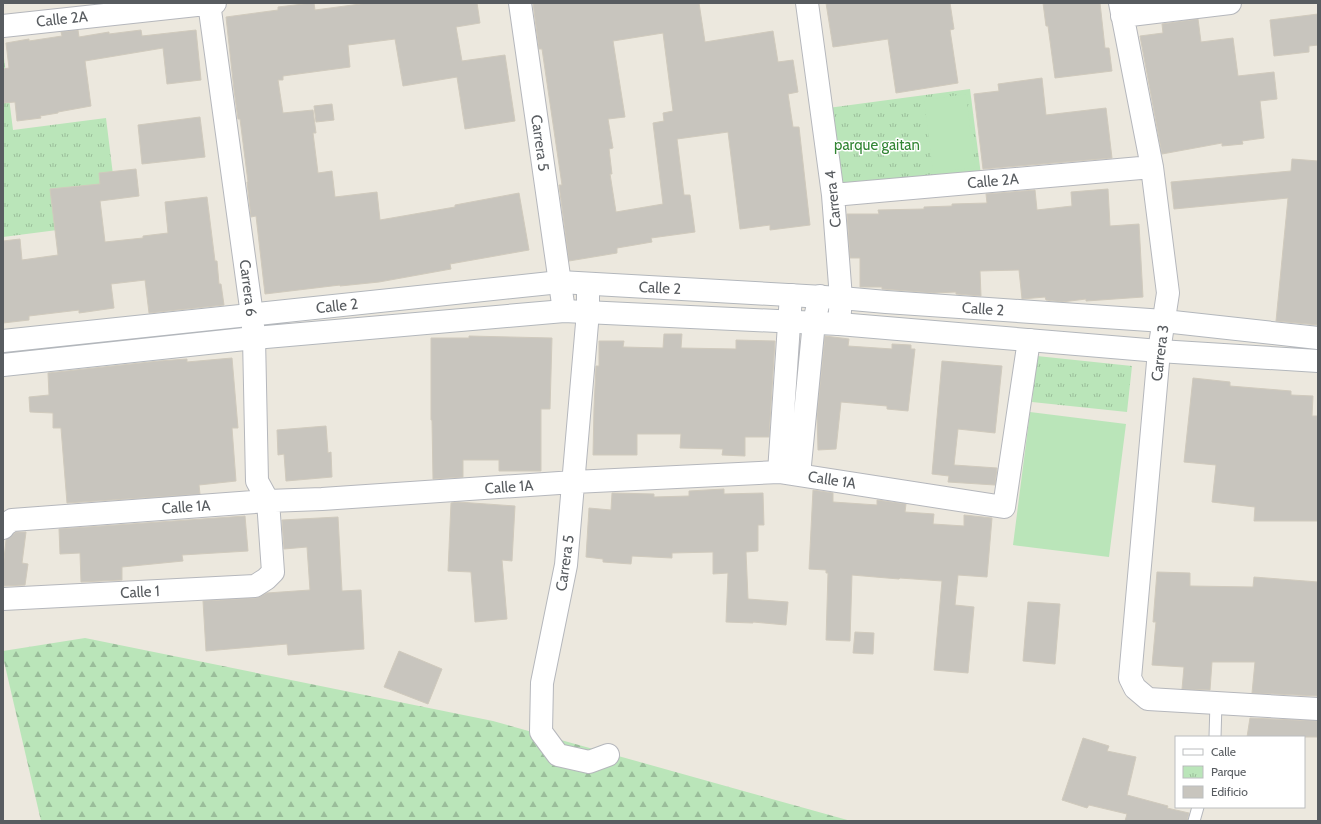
<svg xmlns="http://www.w3.org/2000/svg" width="1321" height="824" viewBox="0 0 1321 824" font-family="Cabin,sans-serif">
	<style>
		.forest { fill: url(#forest-firs) }
		.park { fill: url(#park-tufts) }
		.pitch { fill: #bae5b9 }
		.building { fill: #c8c5be; stroke: #d0cabd; fill-rule: evenodd }
		.lines { fill: none; stroke-linecap: round; stroke-linejoin: round }
		.lane-casing { stroke: #b5b7bc; stroke-width: 13 }
		.street-casing { stroke: #b5b7bc; stroke-width: 24 }
		.secondary-casing { stroke: #b3b7bc; stroke-width: 24 }
		.lane { stroke: #fff; stroke-width: 11 }
		.street { stroke: #fff; stroke-width: 22 }
		.secondary { stroke: #fff; stroke-width: 22 }
		.labels { text-anchor: middle; dominant-baseline: central; stroke-width: 3; stroke-linejoin: round; paint-order: stroke }
		.street-label { font-size: 15px; fill: #585c60; stroke: #fff }
		.park-label { font-size: 15px; fill: #328534; stroke: #fff }
	</style>
	<defs>
		<pattern id="forest-firs" width="22" height="20" patternUnits="userSpaceOnUse"><rect width="22" height="20" fill="#bae5b9"/><path d="M5 1l3.5 6h-7zM16 11l3.5 6h-7z" fill="#9abd9a"/></pattern>
		<pattern id="park-tufts" width="24" height="20" patternUnits="userSpaceOnUse"><rect width="24" height="20" fill="#bae5b9"/><path d="M3 7l-1-3M5 7V3M7 7l1-3M15 17l-1-3M17 17v-4M19 17l1-3" fill="none" stroke="#9abd9a"/></pattern>
	</defs>
	<rect width="100%" height="100%" fill="#ece8de"/>
	<path class="forest" d="M85,638L493,721L851,821H41L3,657V651Z"/>
	<path class="park" d="M3,50L13,130L106,118L114,183L65,229L3,237Z
		M970,89L981,175L839,194L828,108Z
		M1037,356L1132,366L1127,412L1032,402Z"/>
	<path class="pitch" d="M966,94L975,168L933,172L924,100Z
		M1030,412L1126,424L1109,557L1013,545Z"/>
	<path class="building" d="M312,3H314L315,10L368,3H477L480,23L456,27L462,61L505,55L515,121L465,129L457,77L403,86L395,39L348,45L350,67L283,76V80H278L283,113L313,110L316,133H313L318,173L332,171L335,197L377,192L380,220L455,207V205L519,193L529,250L450,264L451,269L379,282L340,286V285L265,294L256,216L251,217L247,182H248L240,119H238L234,90L226,17L278,10V7Z
		M533,3H699L705,42L773,31L778,62L793,60L798,92L788,94L793,127H799L810,225L770,230V225L740,229L728,132L677,139L684,195H690L695,232L651,238L652,242L617,248V253L569,261L559,185H562L542,49H539ZM663,33L673,111L663,113L664,121L653,123L663,204L616,212L610,174H612L609,149L613,148L608,119L625,117L613,41Z
		M826,3H950L954,29L950,30L958,83L896,93L888,39L833,47Z
		M1043,3H1100L1105,48H1109L1112,71L1055,78L1048,26H1046Z
		M1318,14V45L1309,46V52L1274,56L1270,20Z
		M1198,19L1201,42L1233,38L1238,76L1274,72L1277,99L1260,101L1264,138L1242,141L1243,144L1222,146V143L1162,154L1140,36L1163,33L1162,24Z
		M78,30L79,37L109,32V34L141,30L142,36L196,30L201,80L167,84L163,48L85,61L91,106L58,112V113L40,116L41,118L17,121L15,102L3,103V69L9,68L6,43L29,39V41L62,36L61,32Z
		M1042,78L1046,115L1106,108L1112,158L983,169L974,94L999,91L998,84Z
		M332,104L334,120L316,122L314,106Z
		M200,117L205,157L142,164L138,125Z
		M1292,159L1318,161V325L1276,321L1288,198L1174,209L1171,182L1291,171Z
		M136,169L139,196L100,201L105,242L143,238V236L168,233L165,202L207,197L215,261H217L219,284H221L224,305L149,313L145,280L111,284L114,308L79,313V310L29,316V320L3,323V241L20,239L22,260L58,255L50,189L100,184L99,173Z
		M1108,189L1110,226L1139,224L1143,297L1086,301V299L1062,302L1046,300L1045,297L1022,299L1019,270L980,271L981,296L956,294V292L934,293L882,289V287H860V258H850L847,214H879L878,210L924,209V207L952,206V204L987,203L986,194L1035,190L1037,210L1072,206L1071,192Z
		M664,334H682L681,348L736,349V340L775,341L769,437H745V456L722,455L723,449L680,448L681,434H637V455H593L594,408L596,366H599V341H624L623,347L663,348Z
		M469,336L552,338L550,409H541V471H499V460H463V477L433,479L432,420H431V338H469Z
		M825,336L849,339L848,346L892,349V344L911,345V349H915L908,411L887,409V406L841,402L836,449L818,450L817,415Z
		M232,358L238,428H232L236,481L199,485L200,494L67,503L61,428H53V413L30,412L29,397L49,395L48,373L159,361L187,359V362Z
		M942,361L1002,366L995,433L958,429L954,465L997,468L995,485L948,482L949,476L932,474Z
		M1193,378L1230,382V386L1291,391V395L1313,396L1312,416H1318V521H1254L1255,507L1212,502L1216,465L1184,462Z
		M326,426L328,453L331,452L332,477L286,481L284,454L278,455L277,430Z
		M724,489V494L763,493L764,525H758V551L746,552L748,599L788,602L786,625L753,622V623L726,622L728,573L713,574V552L672,553V558L632,556L631,564L603,562V559L586,557L589,508L611,510L612,493L654,494V497L689,496V491Z
		M813,490L833,493V502L877,505V500L906,504L905,512L934,514L933,524L964,526V515L992,518L987,577L958,575L955,605L974,607L968,673L934,670L942,581L900,578L899,579L852,575L850,641L826,640L828,573H826V570L809,569Z
		M458,502L515,506L512,561L502,560L507,619L475,622L471,572L448,571L451,503Z
		M245,516L248,551L182,555L183,561L122,567V580L81,582L80,553L60,554L59,529Z
		M338,517L342,591L361,590L364,649L288,655L287,644L206,651L203,601L256,598L267,593L310,590L307,547L284,549L282,520Z
		M16,532H26L22,563L28,564L25,585L3,586V569L6,540Z
		M1157,572L1190,573V586L1253,587L1254,577L1318,582V696L1252,693L1255,662H1212L1210,690L1182,689L1184,667L1152,665L1156,622H1153Z
		M1028,602L1060,604L1055,664L1023,661Z
		M855,632L874,633L873,654L853,653Z
		M399,651L442,669L428,704L384,687Z
		M1250,718L1318,721V737H1247Z
		M1083,738L1109,746L1107,751L1136,757L1127,795L1168,806L1167,808L1189,813L1187,821H1125L1127,814L1089,805L1087,808L1062,800Z"/>
	<g class="lines">
		<g class="lane-casing">
			<path id="lane" d="M1215,737L1216,703
				M1194,821L1198,807"/>
		</g>
		<g class="street-casing">
			<path id="street" d="M520,3L564,311
				M807,3L833,195L841,298L839,324
				M1120,3L1152,167L1168,293L1159,351L1130,678L1135,688L1148,699L1318,709
				M1122,16L1230,3
				M3,26L215,3
				M833,195L1152,167
				M588,284V312L566,565L542,683L541,732L558,755L589,762L608,755
				M779,472L791,295
				M799,475L814,322L820,296
				M3,528L5,525L12,520L268,501L322,499L574,482L779,472L1004,507L1029,340
				M3,599L255,586L266,579L273,572L268,501L257,481L254,338L252,315L209,3"/>
		</g>
		<g class="secondary-casing">
			<path id="secondary" d="M3,341L560,282L841,298L886,302L1164,321L1318,338
				M3,365L254,338L564,311L839,324L1159,351L1318,361"/>
		</g>
		<use href="#lane" class="lane"/>
		<use href="#street" class="street"/>
		<use href="#secondary" class="secondary"/>
	</g>
	<g class="labels">
		<g class="street-label">
			<text transform="translate(62 19) rotate(-6)">Calle 2A</text>
			<text transform="translate(540 143) rotate(82)">Carrera 5</text>
			<text transform="translate(993 181) rotate(-5)">Calle 2A</text>
			<text transform="translate(833 199) rotate(-96)">Carrera 4</text>
			<text transform="translate(248 288) rotate(83)">Carrera 6</text>
			<text transform="translate(660 288) rotate(3)">Calle 2</text>
			<text transform="translate(337 306) rotate(-6)">Calle 2</text>
			<text transform="translate(983 309) rotate(4)">Calle 2</text>
			<text transform="translate(1160 353) rotate(-83)">Carrera 3</text>
			<text transform="translate(832 480) rotate(9)">Calle 1A</text>
			<text transform="translate(509 487) rotate(-4)">Calle 1A</text>
			<text transform="translate(186 507) rotate(-4)">Calle 1A</text>
			<text transform="translate(565 563) rotate(-82)">Carrera 5</text>
			<text transform="translate(140 592) rotate(-3)">Calle 1</text>
		</g>
		<g class="park-label">
			<text x="877" y="145">parque gaitan</text>
		</g>
	</g>
	<rect width="1321" height="824" fill="none" stroke="#585c60" stroke-width="8"/>
	<rect x="1175" y="736" width="130" height="72" fill="#ffffff" stroke="#bcbebf"/>
	<rect x="1183" y="749" width="20" height="6" fill="#ffffff" stroke="#bcbebf"/>
	<text x="1211" y="756" font-size="12" fill="#585c60">Calle</text>
	<rect x="1183" y="766" width="20" height="12" fill="url(#park-tufts)" stroke="#bcbebf"/>
	<text x="1211" y="776" font-size="12" fill="#585c60">Parque</text>
	<rect x="1183" y="786" width="20" height="12" fill="#c8c5be" stroke="#bcbebf"/>
	<text x="1211" y="796" font-size="12" fill="#585c60">Edificio</text>
</svg>
